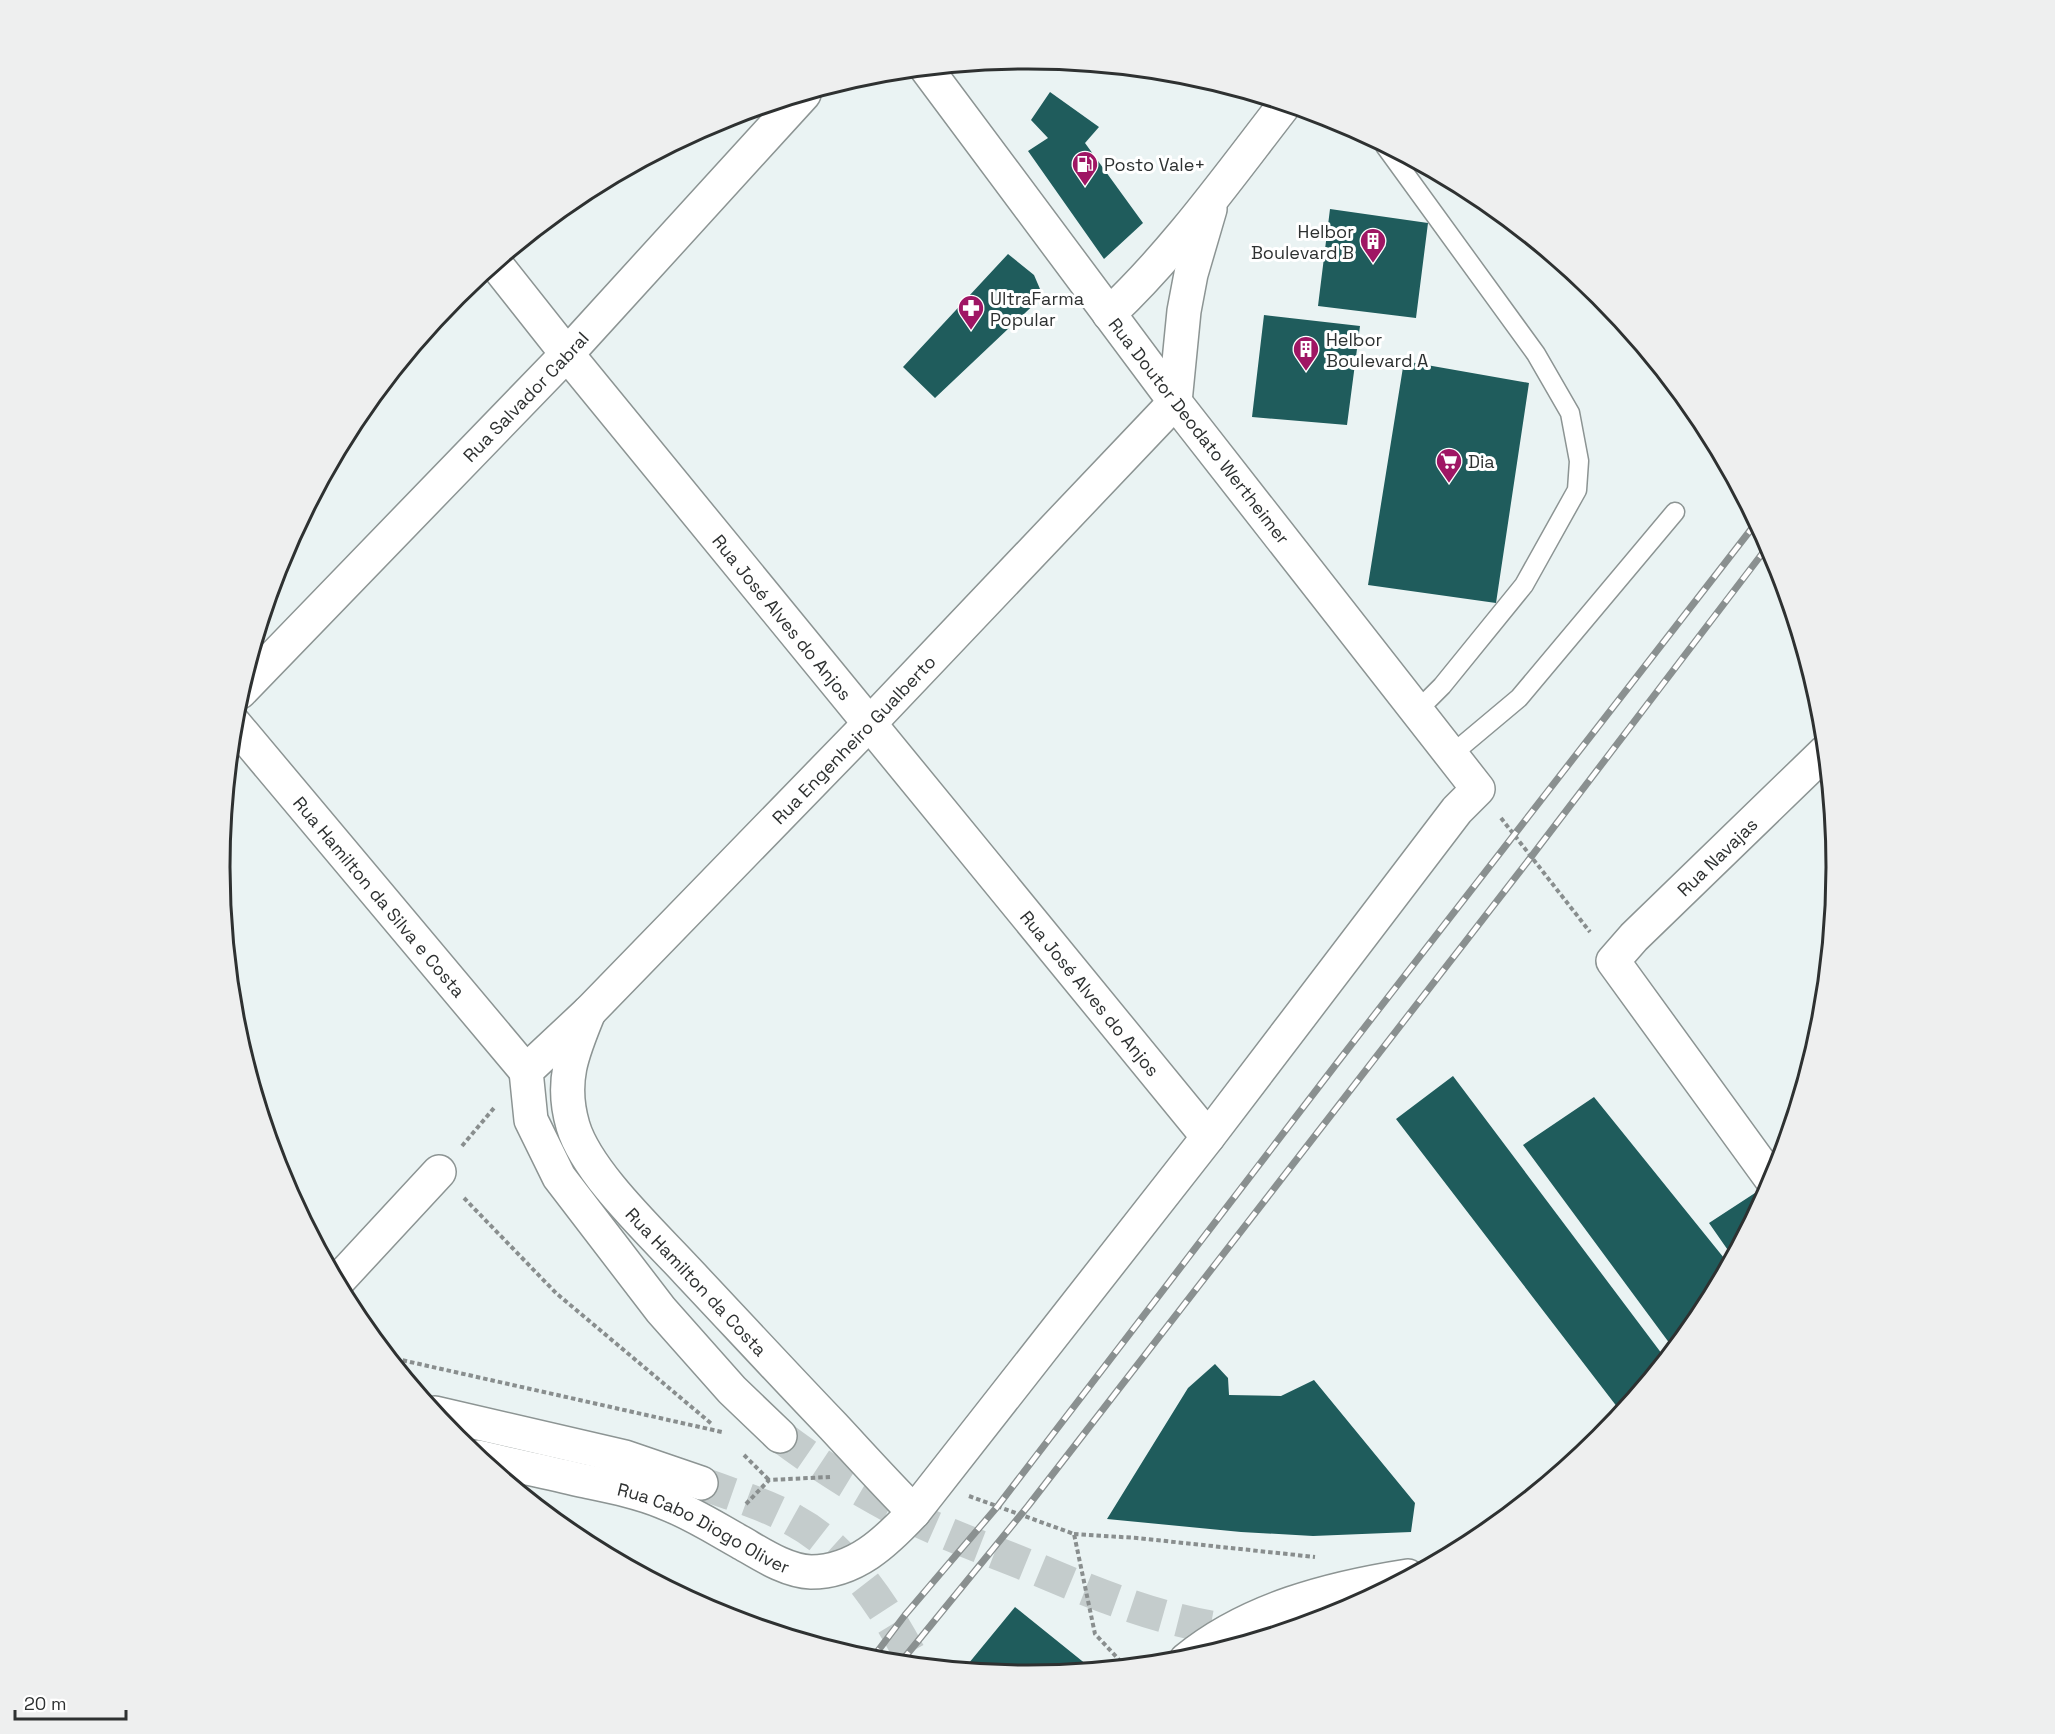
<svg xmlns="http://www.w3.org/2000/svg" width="2055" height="1734" viewBox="0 0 2055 1734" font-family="'Space Grotesk',sans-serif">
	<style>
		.building { fill: #1f5c5c }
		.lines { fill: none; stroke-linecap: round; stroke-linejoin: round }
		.secondary-tunnel { stroke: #c4cccc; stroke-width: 33; stroke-dasharray: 33 16; stroke-linecap: butt }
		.service-casing { stroke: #8c9493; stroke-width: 21 }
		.minor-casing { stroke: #8c9493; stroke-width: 36 }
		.tertiary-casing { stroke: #8c9493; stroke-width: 36 }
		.secondary-casing { stroke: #8c9493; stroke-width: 36 }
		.path { stroke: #898e8e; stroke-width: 4; stroke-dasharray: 4.5 3; stroke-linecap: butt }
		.service { stroke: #fff; stroke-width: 18 }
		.minor { stroke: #fff; stroke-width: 33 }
		.tertiary { stroke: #fff; stroke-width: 33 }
		.secondary { stroke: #fff; stroke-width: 33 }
		.rail-casing { stroke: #8a9090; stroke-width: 7 }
		.rail { stroke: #fff; stroke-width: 4.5; stroke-dasharray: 14; stroke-linecap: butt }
		.labels { text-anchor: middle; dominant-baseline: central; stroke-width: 6; stroke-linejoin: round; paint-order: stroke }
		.poi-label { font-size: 18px; fill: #2e3131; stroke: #fff; text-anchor: start }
		.street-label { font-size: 18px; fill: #2e3131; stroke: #fff }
		.rim { fill: none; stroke: #2e3131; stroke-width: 3 }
	</style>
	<rect width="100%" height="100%" fill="#eaf3f3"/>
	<path class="building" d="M1050,92L1099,127L1085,143L1143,223L1104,259L1028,151L1048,138L1031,120Z
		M1330,209L1428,223L1416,318L1318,306Z
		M1008,254L1034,275L1043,296L935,398L903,367Z
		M1264,315L1360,326L1347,425L1252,417Z
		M1404,361L1529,383L1496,603L1368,585Z
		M1453,1076L1665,1358L1621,1412L1396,1119Z
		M1594,1097L1728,1263L1700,1316L1673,1348L1523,1145Z
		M1755,1193L1761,1201L1732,1256L1709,1223Z
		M1215,1364L1228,1378L1229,1395L1281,1396L1314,1380L1415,1503L1411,1532L1313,1536L1241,1532L1107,1519L1188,1388Z
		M1015,1607L1092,1669L1027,1675L964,1669Z"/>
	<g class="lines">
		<path class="secondary-tunnel" d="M780,1436C821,1467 865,1494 911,1517C949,1536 990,1550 1029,1566C1105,1598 1189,1633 1273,1633
			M701,1483C732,1495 766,1504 795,1521C850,1551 887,1611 915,1664"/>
		<g class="service-casing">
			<path id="service" d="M1385,146L1536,354L1570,413L1579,461L1577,490L1524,585L1442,686L1417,711
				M1451,755L1519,698L1675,512"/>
		</g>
		<g class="minor-casing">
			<g id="minor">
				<path id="s1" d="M495,263L567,354L1208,1137"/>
				<path id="s2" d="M589,1012C572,1053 560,1082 573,1126C587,1173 653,1234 687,1271C736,1323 784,1375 833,1426C860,1455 886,1484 914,1512"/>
				<path id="s3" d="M1772,1180L1613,961L1634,937L1825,752"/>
				<path d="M337,1282L439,1172"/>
				<path id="s4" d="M478,1457C512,1465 546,1472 580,1480C608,1486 636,1491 663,1502C690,1512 715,1528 740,1542C761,1554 786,1571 811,1572C855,1572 886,1542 914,1512L1208,1137L1457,810L1478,789L1175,402"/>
			</g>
		</g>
		<g class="tertiary-casing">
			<g id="tertiary">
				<path id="s5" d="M233,722L526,1071"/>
				<path d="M1186,1660C1248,1609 1331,1588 1408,1576"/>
			</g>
		</g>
		<g class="secondary-casing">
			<g id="secondary">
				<path d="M926,68L1175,402"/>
				<path d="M1109,314C1176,251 1229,176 1285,104"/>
				<path d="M1175,402L1184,311L1191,274L1210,209"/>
				<path id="s6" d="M240,692L567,354L804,94"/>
				<path d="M435,1413L625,1457L701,1483"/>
				<path id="s7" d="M780,1436L732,1390L661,1310L559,1177L531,1120L526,1071L589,1012L870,723L1175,402"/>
			</g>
		</g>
		<path class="path" d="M1501,818L1590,932
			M462,1146L494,1108
			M464,1198L556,1293L713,1425
			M388,1357L722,1432
			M744,1455L769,1480
			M969,1496L1074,1534L1095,1634L1125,1666
			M746,1504L769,1480L830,1477
			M1074,1534L1137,1538L1315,1557"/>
		<use href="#service" class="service"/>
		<use href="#minor" class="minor"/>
		<use href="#tertiary" class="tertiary"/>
		<use href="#secondary" class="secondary"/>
		<g class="rail-casing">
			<path id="rail" d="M871,1660L905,1615L997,1507L1337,1063L1756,523
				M900,1663L1028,1506L1531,857L1768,546"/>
		</g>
		<use href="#rail" class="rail"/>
	</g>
	<defs>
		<g id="fuel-pin" transform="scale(1.35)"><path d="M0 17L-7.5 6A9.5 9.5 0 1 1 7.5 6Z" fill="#9f1664" stroke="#fff"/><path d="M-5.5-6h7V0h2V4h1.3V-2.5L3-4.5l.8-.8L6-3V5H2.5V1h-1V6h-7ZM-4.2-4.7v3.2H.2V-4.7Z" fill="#fff"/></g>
		<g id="building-pin" transform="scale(1.35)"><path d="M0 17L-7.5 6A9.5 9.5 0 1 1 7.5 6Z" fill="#9f1664" stroke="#fff"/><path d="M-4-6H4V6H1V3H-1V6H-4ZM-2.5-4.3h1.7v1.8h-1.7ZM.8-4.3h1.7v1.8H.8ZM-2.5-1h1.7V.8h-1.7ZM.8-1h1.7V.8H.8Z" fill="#fff"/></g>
		<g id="pharmacy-pin" transform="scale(1.35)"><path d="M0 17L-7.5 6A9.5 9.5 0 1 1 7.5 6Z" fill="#9f1664" stroke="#fff"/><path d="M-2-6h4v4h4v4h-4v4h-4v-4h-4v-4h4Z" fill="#fff"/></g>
		<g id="supermarket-pin" transform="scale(1.35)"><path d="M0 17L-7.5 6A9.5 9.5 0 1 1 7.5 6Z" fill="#9f1664" stroke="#fff"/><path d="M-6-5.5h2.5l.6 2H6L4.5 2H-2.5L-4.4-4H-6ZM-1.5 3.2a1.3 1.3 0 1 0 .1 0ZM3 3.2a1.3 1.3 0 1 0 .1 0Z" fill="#fff"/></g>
	</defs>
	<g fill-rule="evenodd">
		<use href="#fuel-pin" x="1085" y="164"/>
		<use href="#building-pin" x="1373" y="241"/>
		<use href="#pharmacy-pin" x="971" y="308"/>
		<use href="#building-pin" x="1306" y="349"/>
		<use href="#supermarket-pin" x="1449" y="461"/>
	</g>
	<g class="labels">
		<g class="poi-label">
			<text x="1104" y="164">Posto Vale+</text>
			<text x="1354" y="231" text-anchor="end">Helbor<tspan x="1354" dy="21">Boulevard B</tspan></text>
			<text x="990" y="298">UltraFarma<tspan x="990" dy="21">Popular</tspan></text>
			<text x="1326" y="339">Helbor<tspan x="1326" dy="21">Boulevard A</tspan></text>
			<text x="1468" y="461">Dia</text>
		</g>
		<g class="street-label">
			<text stroke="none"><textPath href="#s6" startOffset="411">Rua Salvador Cabral</textPath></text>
			<text transform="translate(1199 431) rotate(52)">Rua Doutor Deodato Wertheimer</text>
			<text stroke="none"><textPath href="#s1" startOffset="456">Rua José Alves do Anjos</textPath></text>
			<text stroke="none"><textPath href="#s7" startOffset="920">Rua Engenheiro Gualberto</textPath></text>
			<text stroke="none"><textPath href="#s3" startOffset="418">Rua Navajas</textPath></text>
			<text stroke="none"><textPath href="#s5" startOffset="228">Rua Hamilton da Silva e Costa</textPath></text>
			<text stroke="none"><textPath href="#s1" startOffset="942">Rua José Alves do Anjos</textPath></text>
			<text stroke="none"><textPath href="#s2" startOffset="318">Rua Hamilton da Costa</textPath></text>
			<text stroke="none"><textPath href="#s4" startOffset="238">Rua Cabo Diogo Oliver</textPath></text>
		</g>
	</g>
	<path d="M0 0H2055V1734H0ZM230 867a798 798 0 1 1 1596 0a798 798 0 1 1-1596 0Z" fill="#eeefef" fill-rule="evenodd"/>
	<path class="rim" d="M230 867a798 798 0 1 1 1596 0a798 798 0 1 1-1596 0Z"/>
	<path d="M15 1710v9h111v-9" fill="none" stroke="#2e3131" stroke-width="3"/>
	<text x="24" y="1710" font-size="18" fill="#2e3131" stroke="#ffffff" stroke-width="4.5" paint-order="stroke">20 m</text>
</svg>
